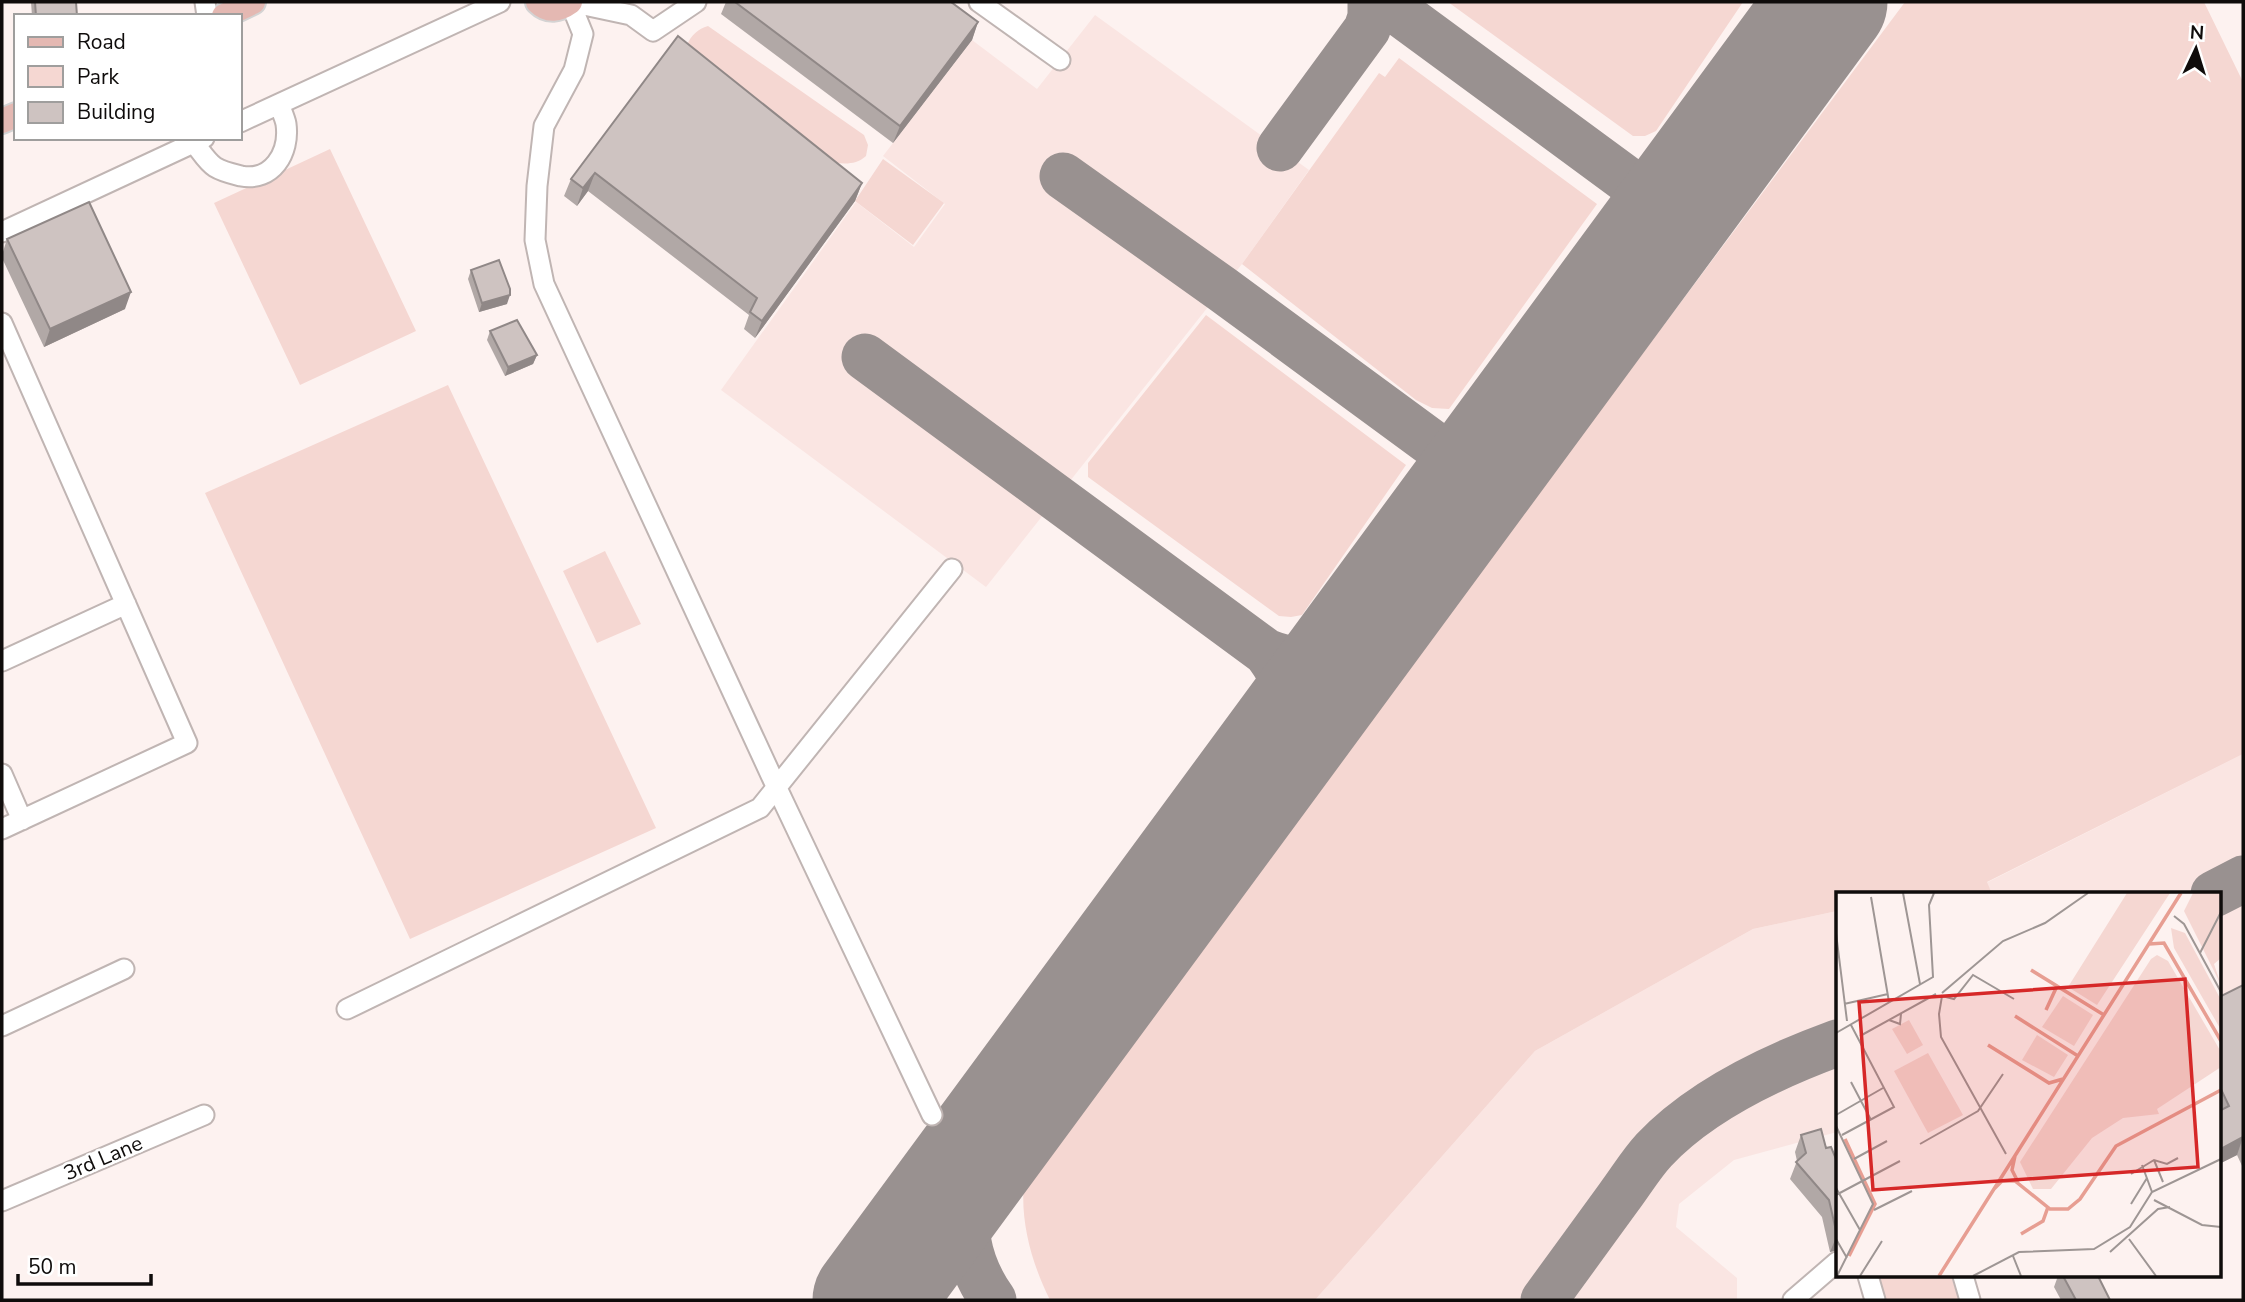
<svg xmlns="http://www.w3.org/2000/svg" width="2245" height="1302" viewBox="0 0 2245 1302" font-family="'Nunito Sans',sans-serif">
	<style>
		.built { fill: #fae5e2 }
		.green { fill: #f5d7d2 }
		.lines { fill: none; stroke-linecap: round; stroke-linejoin: round }
		.taxiway { stroke: #999190; stroke-width: 47 }
		.runway { stroke: #999190; stroke-width: 119 }
		.minor-casing { stroke: #c0b5b3; stroke-width: 23 }
		.major-casing { stroke: #d4d3d3; stroke-width: 28 }
		.minor { stroke: #fff; stroke-width: 19 }
		.major { stroke: #e4b8b2; stroke-width: 24 }
		.wall { fill: #b1a8a6 }
		.shaded-wall { fill: #908887 }
		.building { fill: #cec3c1; stroke: #908887; stroke-width: 2 }
		.labels { text-anchor: middle; dominant-baseline: central; stroke-width: 5; stroke-linejoin: round; paint-order: stroke }
		.street-label { font-size: 21px; fill: #0f0c0b; stroke: #fff }
		.inset-river { fill: none; stroke: #e79e92; stroke-width: 3.5 }
		.inset-road { fill: none; stroke: #9e9694; stroke-width: 2 }
		.view { fill: #d62828; fill-opacity: 0.15; stroke: #d62828; stroke-width: 3.5 }
		.inset-edge { fill: none; stroke: #0f0c0b; stroke-width: 3.5 }
	</style>
	<rect width="100%" height="100%" fill="#fdf2f0"/>
	<path class="built" d="M1095,15L1309,170L1242,264L986,587L721,390L856,202L914,247L945,204L883,156L972,40L1037,89Z
		M2243,754V998L2219,1010V894H1992L1986,883Z
		M1837,911V1132L1734,1160L1679,1204L1676,1227L1737,1278V1300H1315L1535,1051L1753,929Z"/>
	<path class="green" d="M1448,2H1743L1656,131L1645,136H1633Z
		M1905,2H2204L2243,82V754L1987,882L1992,894H1837V911L1753,929L1535,1051L1315,1300H1050C1032,1264 1020,1222 1024,1182Z
		M708,26L864,135L868,145L866,156C857,164 848,164 836,163L687,45C691,35 698,29 708,26Z
		M1399,58L1597,204L1449,409L1432,408L1416,400L1242,264L1379,73L1385,77Z
		M330,149L416,331L300,385L214,203Z
		M883,159L944,203L913,245L855,201Z
		M1206,315L1406,465L1302,615L1291,617L1279,616L1088,477V463Z
		M448,385L656,828L410,939L205,493Z
		M605,551L641,624L597,643L563,571Z
		M1878,1276H1951L1959,1300H1885Z"/>
	<g class="lines">
		<path class="taxiway" d="M1385,2L1672,213
			M1280,148L1367,29L1371,17V2
			M1063,176L1222,289L1478,477
			M865,357L1266,652C1308,669 1329,659 1363,633
			M1266,652C1295,688 1289,713 1274,754
			M2214,894L2243,879
			M992,1138C986,1151 979,1164 974,1177C957,1219 968,1265 993,1300
			M1544,1300C1569,1266 1594,1231 1619,1197C1631,1181 1641,1164 1654,1150C1701,1100 1774,1066 1837,1043"/>
		<path class="runway" d="M872,1300L1828,2"/>
		<g class="minor-casing">
			<path id="minor" d="M205,2L207,16
				M696,2L653,31L631,15L570,2L583,34L574,70L544,126L537,186L535,240L544,284L776,786L932,1115
				M979,2L1060,60
				M240,122L500,2
				M194,143C200,150 207,162 215,167C223,172 233,174 241,176C272,182 290,153 286,124C285,118 281,110 279,104
				M2,232L204,138
				M2,323L187,743L2,829
				M2,661L126,604
				M2,774L22,820
				M347,1009L760,808L952,569
				M2,1026L124,969
				M2,1201L204,1115
				M1868,1276L1875,1300
				M1963,1276L1970,1300
				M1793,1300L1837,1262"/>
		</g>
		<g class="major-casing">
			<path id="major" d="M538,2C548,12 559,10 570,2
				M224,16L253,2
				M2,121L16,115"/>
		</g>
		<use href="#minor" class="minor"/>
		<use href="#major" class="major"/>
	</g>
	<path class="wall" d="M31,2H76L77,16H32Z
		M726,2H951L978,22L972,40L893,143L721,14Z
		M678,36L862,183L855,201L755,338L744,329L749,315L588,191L577,206L564,196L571,179Z
		M7,239L125,309L44,347L2,258V255Z
		M471,270L507,304L479,312L468,279Z
		M490,331L537,355L533,364L505,376L487,340Z
		M2243,985V1168L2237,1155L2219,1164V997Z
		M1801,1135L1826,1148L1836,1159L1837,1250L1830,1252L1822,1217L1790,1179L1797,1161L1795,1152Z
		M2058,1276H2098L2110,1300H2061L2054,1287Z"/>
	<path class="shaded-wall" d="M978,22L972,40L893,143L900,126Z
		M595,173L588,191L577,206L583,188Z
		M862,183L855,201L755,338L762,321Z
		M131,292L125,309L44,347L50,329Z
		M510,295L507,304L479,312L482,303Z
		M537,355L533,364L505,376L508,367Z
		M2243,1137L2237,1155L2219,1164V1150Z
		M1837,1235V1250L1830,1252Z"/>
	<path class="building" d="M35,2H76L77,16H36Z
		M735,2H951L978,22L900,126Z
		M678,36L862,183L762,321L750,312L757,298L595,173L583,188L571,179Z
		M89,202L131,292L50,329L7,239Z
		M499,260L510,289V295L482,303L471,270Z
		M517,320L537,355L508,367L490,331Z
		M2243,985V1137L2219,1150V1111L2229,1106L2219,1085V997Z
		M1821,1129L1826,1148L1831,1147L1836,1159H1837V1235L1829,1200L1796,1162L1806,1153L1801,1135Z
		M2063,1276H2098L2110,1300H2076Z"/>
	<g class="labels">
		<g class="street-label">
			<text transform="translate(103 1158) rotate(-23)">3rd Lane</text>
		</g>
	</g>
	<g transform="translate(1836 892)">
		<rect width="385" height="385" fill="#fdf2f0"/>
		<path d="M291,1H334L261,113L232,95ZM357,1H385V66L378,72L385,93L348,19ZM335,36L349,41L385,108V138L338,56ZM321,63L332,69L385,160V175L321,217L323,222L287,226L256,246L215,297H197L184,270L315,67ZM227,104L257,123L238,154L206,135ZM73,128L87,153L71,162L56,137ZM201,143L232,163L218,185L186,168ZM92,161L127,223L92,241L58,179Z" fill="#f5d7d2"/>
		<path class="inset-river" d="M313,52L328,51L385,149M195,78L268,123M210,118L221,94M179,124L242,164M152,153L213,191L227,187M9,247L39,312L13,364M179,264L176,278L182,290M158,297L166,289H179L214,317H232L244,307L280,254L385,198M185,342L207,329L212,315M103,384L345,1"/>
		<path class="inset-road" d="M67,1L84,92M35,5L53,110M338,24L348,32L385,100M0,41L11,129M364,61L385,20M106,101L167,49L209,31L252,1M8,112L52,102M53,128L64,132L65,122M0,141L97,85L93,13L98,1M24,144L100,102M15,190L35,228M0,223L47,196M0,234L37,312L1,384M6,243L58,215L15,133M84,252L142,219L167,182M170,262L105,145L103,122L106,104L118,107L137,83L178,107M18,267L51,249M318,268L327,290M306,273L316,300M295,282L318,268L331,272L342,266M0,296L24,338M0,303L64,269M318,308L366,333L385,335M295,312L311,286M38,318L76,299M0,347L11,366M293,347L320,384M274,360L322,317L334,315M177,364L185,384M24,384L46,349M137,384L183,360L258,357L294,335L316,300L385,267"/>
		<path class="view" d="M349,87L362,275L37,298L23,110Z"/>
		<rect width="385" height="385" class="inset-edge"/>
	</g>
	<rect width="2245" height="1302" fill="none" stroke="#0f0c0b" stroke-width="7"/>
	<rect x="14" y="14" width="228" height="126" fill="#ffffff" stroke="#9f9e9d" stroke-width="2"/>
	<rect x="28" y="37" width="35" height="10" fill="#e4b8b2" stroke="#9f9e9d" stroke-width="2"/>
	<text x="77" y="49" font-size="21" fill="#0f0c0b">Road</text>
	<rect x="28" y="66" width="35" height="21" fill="#f5d7d2" stroke="#9f9e9d" stroke-width="2"/>
	<text x="77" y="84" font-size="21" fill="#0f0c0b">Park</text>
	<rect x="28" y="102" width="35" height="21" fill="#cec3c1" stroke="#9f9e9d" stroke-width="2"/>
	<text x="77" y="119" font-size="21" fill="#0f0c0b">Building</text>
	<g transform="translate(2196 49) rotate(4)" stroke="#ffffff" stroke-width="5" paint-order="stroke">
	<path d="M0-5L12 26L0 18L-12 26Z" fill="#0f0c0b"/>
	<text y="-10" font-size="19" font-weight="bold" text-anchor="middle" fill="#0f0c0b">N</text>
	</g>
	<path d="M18 1274v10h133v-10" fill="none" stroke="#0f0c0b" stroke-width="3.5"/>
	<text x="28" y="1274" font-size="21" fill="#0f0c0b" stroke="#ffffff" stroke-width="5" paint-order="stroke">50 m</text>
</svg>
